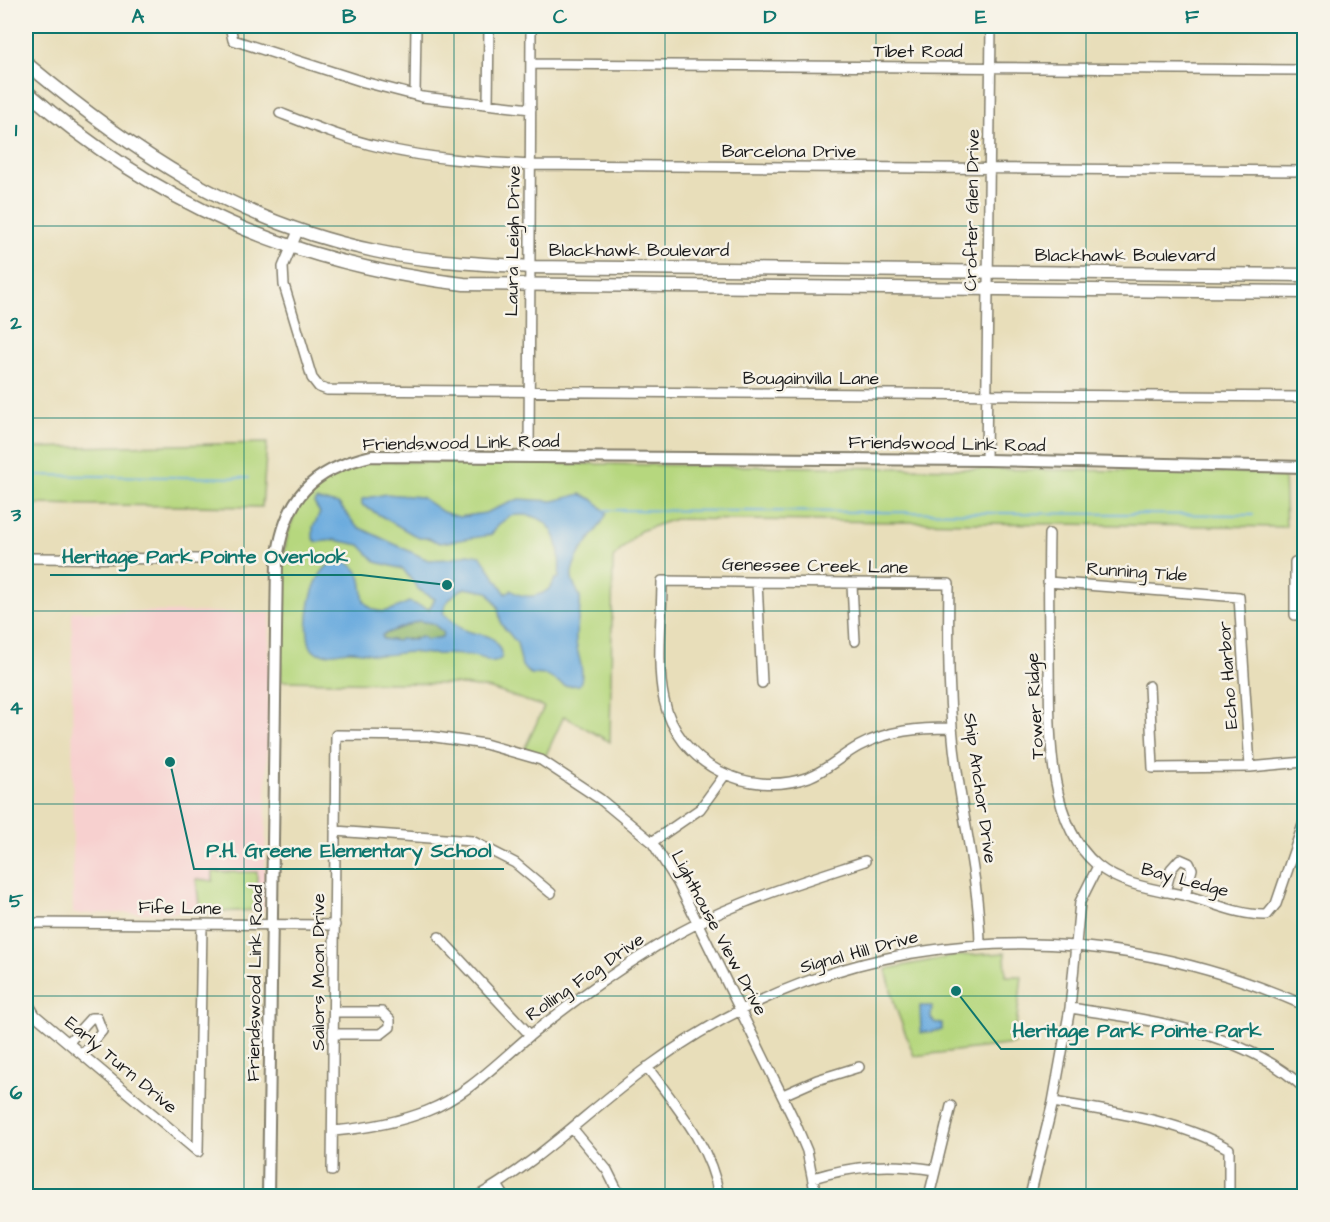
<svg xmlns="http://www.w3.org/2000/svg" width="1330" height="1222" viewBox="0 0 1330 1222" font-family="'Architects Daughter',sans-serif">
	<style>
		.built { fill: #f7d0cf }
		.green { fill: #b6d77e; stroke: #697a4d; stroke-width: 1.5 }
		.forest { fill: #90b86d; stroke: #566a44; stroke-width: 1.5 }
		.water { fill: #6aabde; stroke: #43647d; stroke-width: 1.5; fill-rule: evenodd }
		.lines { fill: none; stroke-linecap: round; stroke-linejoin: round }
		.stream { stroke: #6aabde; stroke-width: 2 }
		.minor-casing { stroke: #827d6b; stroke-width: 12 }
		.tertiary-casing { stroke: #827d6b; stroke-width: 14 }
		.secondary-casing { stroke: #827d6b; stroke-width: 15 }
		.minor { stroke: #fff; stroke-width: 9 }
		.tertiary { stroke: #fff; stroke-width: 10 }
		.secondary { stroke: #fff; stroke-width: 12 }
		.grid { fill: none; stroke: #0f766e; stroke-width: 1.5; stroke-opacity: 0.55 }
		.labels { text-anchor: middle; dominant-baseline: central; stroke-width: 5; stroke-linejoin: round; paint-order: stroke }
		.street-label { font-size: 18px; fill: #1c1c1c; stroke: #f7f3e8 }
		.leader { fill: none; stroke: #0f766e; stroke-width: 2 }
		.callout-dot { fill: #0f766e; stroke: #f7f3e8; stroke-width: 2 }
		.callout-label { font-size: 20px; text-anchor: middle; font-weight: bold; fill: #0f766e; stroke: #f7f3e8; stroke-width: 5; stroke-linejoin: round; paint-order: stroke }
		.neatline { fill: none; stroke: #0f766e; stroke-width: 2 }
		.grid-label { font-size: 20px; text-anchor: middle; font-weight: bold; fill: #0f766e }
	</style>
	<rect width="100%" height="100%" fill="#f7f3e8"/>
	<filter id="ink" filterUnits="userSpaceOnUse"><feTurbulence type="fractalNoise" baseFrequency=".0167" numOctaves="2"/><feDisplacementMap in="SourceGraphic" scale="12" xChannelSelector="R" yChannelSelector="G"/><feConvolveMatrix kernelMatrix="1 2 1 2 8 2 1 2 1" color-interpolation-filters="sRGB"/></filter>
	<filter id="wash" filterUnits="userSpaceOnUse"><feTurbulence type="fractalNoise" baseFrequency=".008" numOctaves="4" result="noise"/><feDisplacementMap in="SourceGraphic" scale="24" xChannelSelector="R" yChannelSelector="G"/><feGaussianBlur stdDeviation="1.35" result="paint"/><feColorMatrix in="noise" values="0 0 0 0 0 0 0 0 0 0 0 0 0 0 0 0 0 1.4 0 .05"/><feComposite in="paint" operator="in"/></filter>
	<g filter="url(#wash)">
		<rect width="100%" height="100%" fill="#e8deba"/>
		<path class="built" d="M72,611L270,613L264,911L73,914Z"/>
		<path class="green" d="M267,443L262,507L26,504V448Z
			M371,461L1284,473L1286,527L675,519L640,531L613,558L610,742L564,716L545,757L525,748L544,707L491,689L454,684L281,681C282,618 265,497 340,469C350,465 361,464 371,461Z
			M213,872H257L256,910L200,913L196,879L213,881Z
			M1005,953L1006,976H1022L1014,1044L914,1056L895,1006L886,969L954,956Z"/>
		<path class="forest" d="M418,621L432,623L444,632L442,638L427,640L421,637L398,641L383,639L382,635Z"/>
		<path class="water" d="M386,494L421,497L443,512L459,517L485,513L519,499L553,501L581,494L594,500L607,513C598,534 577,548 572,572C570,583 578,589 580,598C582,611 575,626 576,640C576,653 587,673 579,685L565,686L546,675L531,674L526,671L522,666L517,643L501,624L498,607L488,592L465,588L457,592L446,603L443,613C450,618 454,625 462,629C480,638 497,629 502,657C499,660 499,661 495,662C490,663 486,659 482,658C462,652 440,656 419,653C405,650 392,656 378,655C369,654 361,651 351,651C341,651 324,657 315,652C299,643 309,559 341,561C349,562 356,567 359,574C363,582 362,592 364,601C377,619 392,610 409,602L429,609L435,599L419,590L403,569L376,562L360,545L335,540L317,542L313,539V527L320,513L314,503L316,500L339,504L356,526L428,560L450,559L468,554L481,556L506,594L511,590C525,601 549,597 555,579L559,578C562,544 555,509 510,516L498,525L491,535L440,543L428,538H419L362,505V499ZM418,621L432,623L443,632L442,637L427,640L421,636L414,640L400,639L398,641L383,639L382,635Z
			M920,1006H932L931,1018L935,1023H942V1030L921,1033Z"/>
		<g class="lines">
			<path class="stream" d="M26,475L248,478
				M605,510L1253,515"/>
		</g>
	</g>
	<g filter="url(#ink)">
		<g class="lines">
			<g class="minor-casing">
				<path id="minor" d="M230,26L233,40L364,82L422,97L531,109
					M531,64L1304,70
					M415,95L416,26
					M488,104L489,26
					M280,113C313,126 345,139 380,147C430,159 480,162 531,165L1304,171
					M298,231L283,267L284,285L312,378L319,387L327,390L1304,397
					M529,457L531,26
					M986,460L991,26
					M1049,534C1048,576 1049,619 1049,662C1050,724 1045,821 1097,865C1121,885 1153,889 1183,895C1210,901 1238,916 1267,915L1276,904L1304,822
					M26,558L200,559
					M757,582L762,683
					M1048,582L1239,597L1250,767
					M852,585L855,641
					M1295,615V562H1304
					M1149,686L1153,768L1250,767L1304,762
					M952,728C919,728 889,730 859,746C842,755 827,770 809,777C747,799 678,764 664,700C656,665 662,617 662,581L949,584C948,645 948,710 957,771C965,829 979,885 980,944
					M335,831L472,841L515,863L551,893
					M652,842L700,809L724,776
					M1165,892L1171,869L1180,859L1189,863L1192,869L1185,896
					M26,923L335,925
					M439,937L530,1035
					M26,1000L35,1015L198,1152
					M1070,1008C1150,1020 1243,1031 1304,1088
					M334,1012H382L390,1020V1027L381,1034H335
					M69,1042L91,1018H97L102,1031L83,1054
					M647,1067C677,1107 711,1146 719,1196
					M783,1095L817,1080L859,1067
					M1053,1102C1111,1112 1177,1119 1229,1149V1196
					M572,1128L607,1170L620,1196
					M334,1131C367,1128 397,1123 427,1111C468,1095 500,1060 533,1033C572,1002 613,973 655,947C720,906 792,885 865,861
					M198,1152L202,926
					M332,1171L336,735L428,736L485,744L541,760L600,799L652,842L678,883L794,1120L807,1151L816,1196
					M813,1178C856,1165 891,1163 935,1170
					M497,1185L504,1196
					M478,1196C540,1161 590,1109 648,1067C844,923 1085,909 1304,1005
					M929,1196L951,1106
					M1030,1196L1053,1102L1070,1008L1080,902L1098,866"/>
			</g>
			<g class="tertiary-casing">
				<path id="tertiary" d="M268,1196L277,560C285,498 311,470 371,456L986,460L1304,467"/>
			</g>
			<g class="secondary-casing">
				<path id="secondary" d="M26,63C133,152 235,222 375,251C426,262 478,263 529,267L1304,275
					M26,91C156,204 292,264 464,284L1304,292"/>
			</g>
			<use href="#minor" class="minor"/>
			<use href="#tertiary" class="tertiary"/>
			<use href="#secondary" class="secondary"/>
		</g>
	</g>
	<path class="grid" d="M244,26V1196M454,26V1196M665,26V1196M876,26V1196M1086,26V1196M26,226H1304M26,418H1304M26,611H1304M26,804H1304M26,996H1304"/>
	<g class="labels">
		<g class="street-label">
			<text x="918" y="51">Tibet Road</text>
			<text x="789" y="151">Barcelona Drive</text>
			<text transform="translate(972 210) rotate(-89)">Crofter Glen Drive</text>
			<text transform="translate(513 241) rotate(-89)">Laura Leigh Drive</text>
			<text x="639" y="250">Blackhawk Boulevard</text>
			<text x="1125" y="255">Blackhawk Boulevard</text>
			<text x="811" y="378">Bougainvilla Lane</text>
			<text transform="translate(461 443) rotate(-1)">Friendswood Link Road</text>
			<text transform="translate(947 444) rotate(1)">Friendswood Link Road</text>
			<text transform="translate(815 566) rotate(1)">Genessee Creek Lane</text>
			<text transform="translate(1137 572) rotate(4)">Running Tide</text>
			<text transform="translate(1228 675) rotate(-94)">Echo Harbor</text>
			<text transform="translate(1035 706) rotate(-93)">Tower Ridge</text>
			<text transform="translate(980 788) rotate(82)">Ship Anchor Drive</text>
			<text transform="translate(1185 880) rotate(15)">Bay Ledge</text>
			<text transform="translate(180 908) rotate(1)">Fife Lane</text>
			<text transform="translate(719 933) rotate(62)">Lighthouse View Drive</text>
			<text transform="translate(859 952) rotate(-15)">Signal Hill Drive</text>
			<text transform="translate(318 972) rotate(-90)">Sailors Moon Drive</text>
			<text transform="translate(585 977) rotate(-35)">Rolling Fog Drive</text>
			<text transform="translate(255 983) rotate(-89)">Friendswood Link Road</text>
			<text transform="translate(121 1065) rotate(40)">Early Turn Drive</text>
		</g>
	</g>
	<path class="leader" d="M447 585L361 575H50M170 762L194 869H504M956 991L1001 1049H1274"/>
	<g class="callout-dot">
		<circle cx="447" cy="585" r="6"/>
		<circle cx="170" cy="762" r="6"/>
		<circle cx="956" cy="991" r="6"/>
	</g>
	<g class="callout-label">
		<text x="205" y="563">Heritage Park Pointe Overlook</text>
		<text x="349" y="857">P.H. Greene Elementary School</text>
		<text x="1137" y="1037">Heritage Park Pointe Park</text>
	</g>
	<rect width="1330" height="1222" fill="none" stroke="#f7f3e8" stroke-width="66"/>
	<rect x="33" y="33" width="1264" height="1156" class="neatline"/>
	<g class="grid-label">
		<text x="138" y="23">A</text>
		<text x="349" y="23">B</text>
		<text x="560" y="23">C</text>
		<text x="770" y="23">D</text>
		<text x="981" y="23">E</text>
		<text x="1192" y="23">F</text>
		<text x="16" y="136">1</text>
		<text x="16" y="329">2</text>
		<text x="16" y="521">3</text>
		<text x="16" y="714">4</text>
		<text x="16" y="907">5</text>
		<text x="16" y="1099">6</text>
	</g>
</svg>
